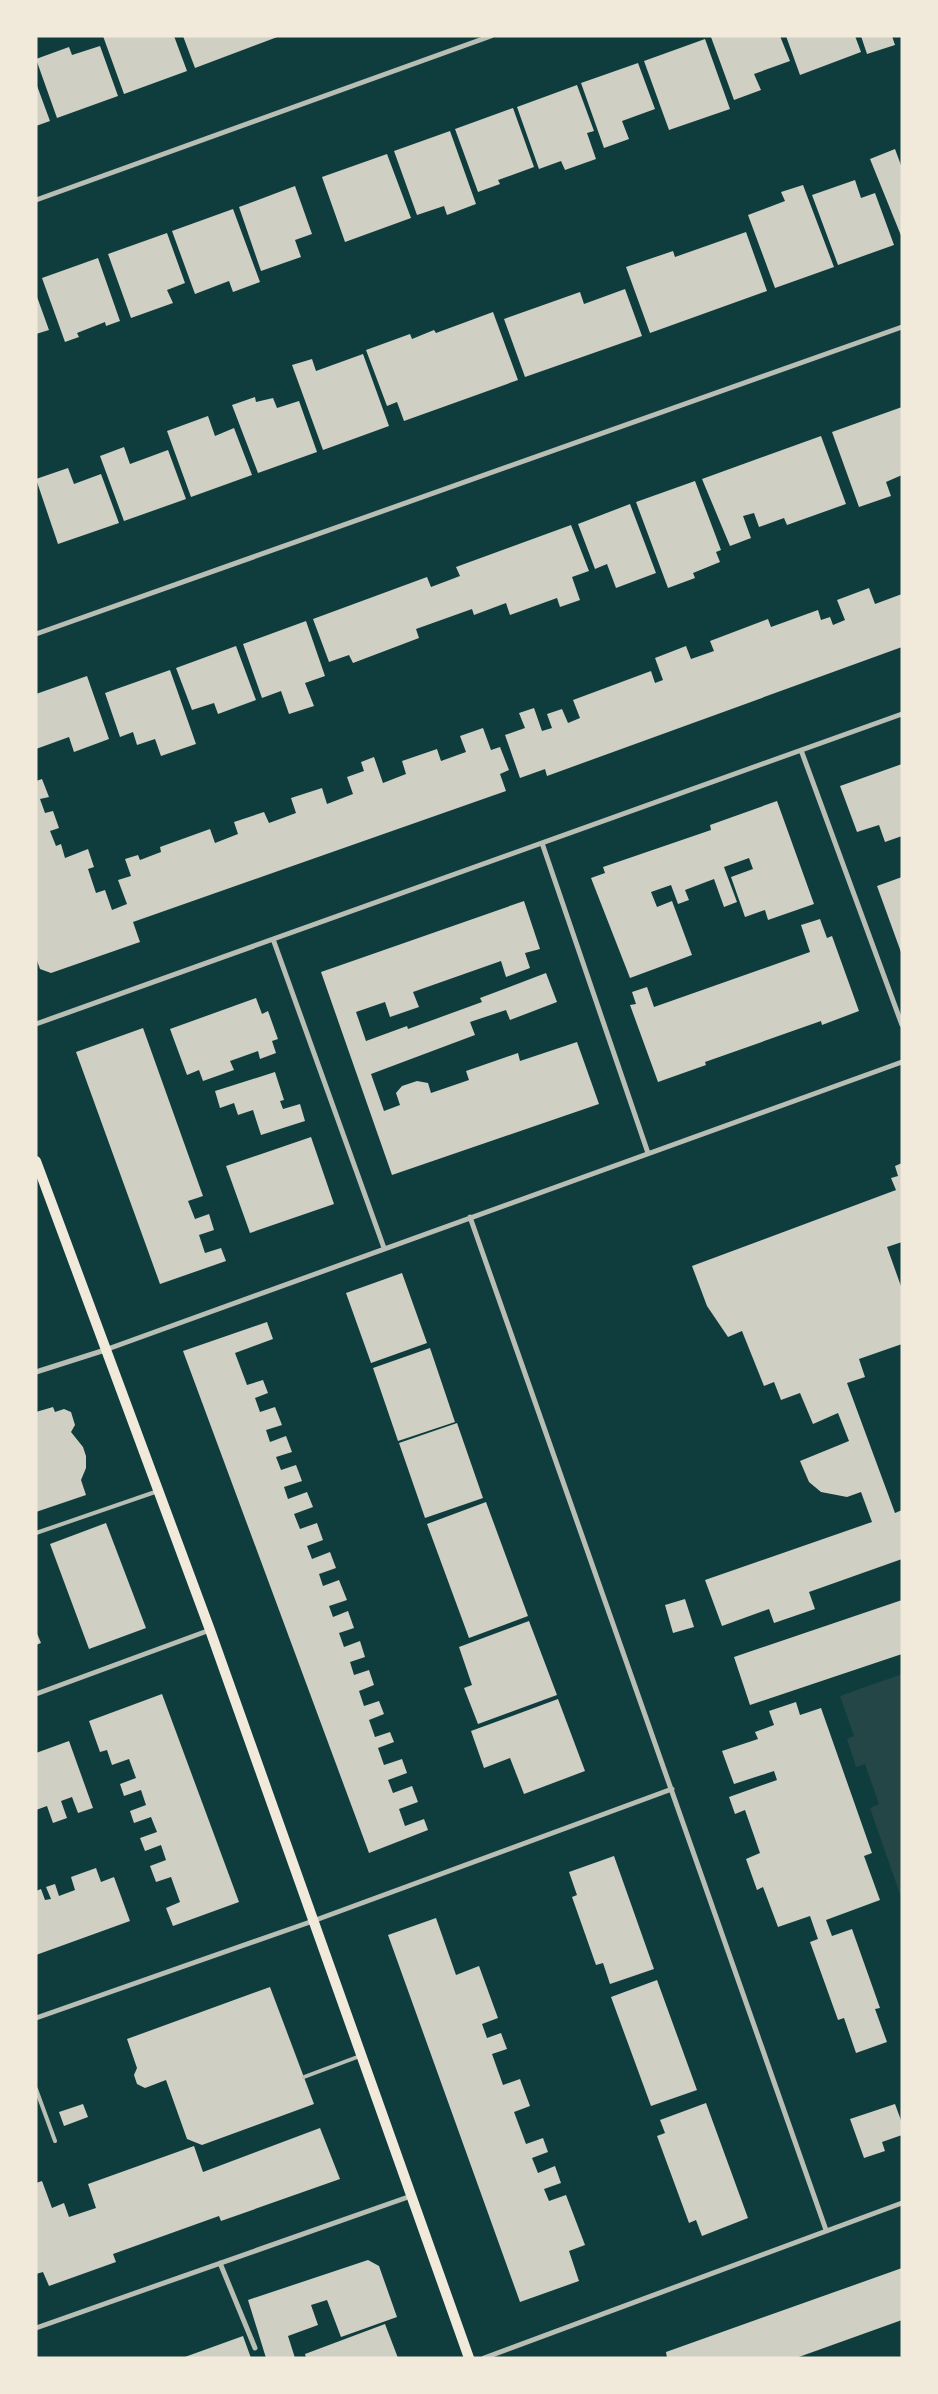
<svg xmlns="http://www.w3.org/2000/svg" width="938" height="2394" viewBox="0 0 938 2394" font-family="Inter,sans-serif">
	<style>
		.green { fill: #244646 }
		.building { fill: #cfcfc3 }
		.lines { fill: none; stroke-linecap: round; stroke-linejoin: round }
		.service { stroke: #b8beb3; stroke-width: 4 }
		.minor { stroke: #b8beb3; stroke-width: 5 }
		.secondary { stroke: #f1e9da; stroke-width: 10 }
	</style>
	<rect width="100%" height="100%" fill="#0f3d3e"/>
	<path class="green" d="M902,1674V1900L870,1808L879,1804L865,1764L856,1767L847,1739L854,1736L840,1696Z"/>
	<path class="building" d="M103,36H174L187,71L124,94Z
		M183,36H280L195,68Z
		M780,36L790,61L754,74L761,90L734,100L711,37Z
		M786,36H855L861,52L800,75Z
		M861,36H892L895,45L867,54Z
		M705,39L730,109L669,130L644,61Z
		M100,46L118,96L57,118L36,59L69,47L72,55Z
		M638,63L655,109L622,121L629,139L604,148L581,83Z
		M36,83L50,121L36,126Z
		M577,85L594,131L587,133L596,159L565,170L561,161L539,169L517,107Z
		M513,108L534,167L498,180L500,184L478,192L455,129Z
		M450,131L476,204L447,215L444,206L417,215L394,151Z
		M895,149L902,168V238L870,159Z
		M387,154L411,218L345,242L322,177Z
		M855,180L861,198L875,193L894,245L838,265L812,195Z
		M803,185L834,267L775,288L748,215L785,201L781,192Z
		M295,186L312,234L295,240L301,257L261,271L239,207Z
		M233,209L260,282L233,292L229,281L195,294L172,231Z
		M746,232L767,291L650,333L626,267L673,251L675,257Z
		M167,233L185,283L167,290L173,303L131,318L108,254Z
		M98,258L120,321L106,326L105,322L77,333L79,337L65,342L42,278Z
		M625,289L642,336L525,377L504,319L580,292L584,304Z
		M36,294L49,330L36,334Z
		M493,312L518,380L404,421L397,402L387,406L366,350L410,334L412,339L434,330L436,333Z
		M363,354L389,426L323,450L292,365L312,359L316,371Z
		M255,397L256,402L273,398L277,408L299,401L317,452L258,473L232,405Z
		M902,407V475L886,482L891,496L859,507L832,432Z
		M208,416L215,436L234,428L252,475L191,497L167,431Z
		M821,436L846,504L787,525L784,518L759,527L754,513L743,516L751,538L730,546L702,479Z
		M124,447L130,464L168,450L186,499L124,521L100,456Z
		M68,468L74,484L101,474L119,523L58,544L36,479Z
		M695,481L721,550L716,552L720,562L693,573L695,578L668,588L636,502Z
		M630,504L656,573L616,588L607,564L595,569L578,524Z
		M571,525L589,571L572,577L580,600L560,607L557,598L510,615L506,603L474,615L472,609L416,629L419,638L353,663L349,655L329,662L313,619L427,577L431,587L460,576L456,567Z
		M869,588L875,604L902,594V647L547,776L545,769L520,778L505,735L525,728L519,713L534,708L542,731L552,728L547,714L562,709L568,723L580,718L573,700L651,671L655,683L663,680L655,658L686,646L691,659L714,651L710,641L768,619L771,627L818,610L821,620L830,617L833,625L845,620L837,600Z
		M306,621L325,676L305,683L314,706L289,714L281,691L262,698L243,644Z
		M236,646L256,700L218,714L214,703L192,710L176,668Z
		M170,670L196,744L161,756L155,739L137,745L133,732L120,737L105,693Z
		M87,676L109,739L74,752L69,737L36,749V694Z
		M483,728L491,750L500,747L509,770L500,774L506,791L133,922L140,942L51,973L40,969L36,958V781L42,779L49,797L40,799L45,813L53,811L59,828L50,831L56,846L61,844L65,858L88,849L94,867L88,869L96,893L105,890L112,910L127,904L118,880L131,876L125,859L138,855L140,860L161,852L160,847L210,829L215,843L238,834L234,822L264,812L269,823L296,813L291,798L322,788L327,804L353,794L347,777L364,771L361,762L374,757L383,783L406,774L402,761L437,749L441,761L466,752L460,736Z
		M902,764V836L885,842L879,825L857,832L840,786Z
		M777,801L814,904L768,920L765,910L745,917L731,877L753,869L749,858L724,867L737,902L724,907L714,879L685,890L689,900L678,904L671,885L651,892L657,907L672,901L692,955L630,978L591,878L605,873L603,867L711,830L710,825Z
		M902,877V955L877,886Z
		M524,901L540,949L525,953L530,968L506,977L501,961L413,992L419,1007L390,1017L385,1002L356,1012L366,1041L407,1026L408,1029L482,1002L480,998L546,973L557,1002L510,1020L506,1010L470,1022L475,1035L371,1074L384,1111L400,1105L396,1093L402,1086L417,1081L428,1083L431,1093L469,1080L466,1071L518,1053L520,1061L577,1042L599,1104L392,1175L321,972Z
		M820,919L827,938L832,936L859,1011L822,1025L821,1021L705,1062L706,1065L658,1082L630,1005L636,1004L632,992L647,987L654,1007L810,952L801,925Z
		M256,998L262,1014L268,1011L278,1039L272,1041L276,1053L260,1059L258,1051L230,1061L234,1070L203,1081L199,1070L187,1075L170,1029Z
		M143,1028L203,1196L188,1201L195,1219L209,1214L214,1230L199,1235L205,1253L221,1248L226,1261L160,1284L76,1052Z
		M275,1072L284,1100L280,1101L283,1109L300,1104L305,1121L261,1135L253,1110L238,1115L234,1103L220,1108L215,1091Z
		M311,1137L334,1204L250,1233L226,1166Z
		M902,1163V1242L887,1247L902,1289V1344L859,1359L865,1377L847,1383L895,1513L902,1510V1559L809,1592L815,1609L774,1623L769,1609L722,1626L705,1580L872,1522L861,1492L847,1497L821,1492L809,1482L800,1461L849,1441L838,1413L813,1424L800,1393L781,1400L774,1382L764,1386L742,1331L728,1337L707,1306L692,1266L896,1190L891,1178L898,1176L895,1166Z
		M402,1273L427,1343L371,1363L346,1293Z
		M267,1322L273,1339L235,1353L247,1385L263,1380L268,1393L255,1398L260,1412L275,1407L282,1425L266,1430L270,1442L286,1436L292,1452L276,1457L281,1470L296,1465L302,1481L284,1487L288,1499L307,1492L313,1507L294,1514L300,1529L317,1523L323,1540L307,1546L312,1559L330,1552L336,1568L319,1574L323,1586L339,1580L347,1600L329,1606L333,1617L348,1611L354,1628L339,1633L344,1647L360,1641L365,1657L350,1662L354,1675L369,1670L374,1685L359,1691L364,1706L379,1701L384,1714L369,1720L375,1737L390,1732L394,1742L378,1748L384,1765L402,1759L407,1773L388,1780L393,1793L412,1786L418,1802L399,1809L405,1826L424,1819L428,1830L369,1853L183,1351Z
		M430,1348L455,1422L398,1441L373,1368Z
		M53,1407L55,1412L64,1409L71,1412L75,1425L71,1432L83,1447L86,1456V1468L81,1480L86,1495L36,1512V1412Z
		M457,1423L483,1498L425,1518L399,1443Z
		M486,1502L528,1616L469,1638L427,1524Z
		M106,1523L146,1628L89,1649L50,1544Z
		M685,1599L694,1627L673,1633L665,1605Z
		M902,1600V1654L750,1705L734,1657Z
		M529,1621L557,1695L478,1724L464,1688L472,1685L459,1647Z
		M36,1631L41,1643L36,1645Z
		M162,1694L239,1902L173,1926L166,1908L180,1902L171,1877L156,1882L150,1866L166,1860L161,1845L145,1851L140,1838L157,1832L151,1817L134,1823L130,1811L146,1805L141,1790L124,1796L120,1784L136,1778L129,1759L112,1765L107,1750L100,1752L89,1721Z
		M558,1699L585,1771L524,1794L510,1758L484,1768L471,1731Z
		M796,1702L800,1715L821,1708L872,1853L864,1856L880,1900L826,1920L832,1936L852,1929L880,2008L875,2009L887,2042L856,2053L844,2018L838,2020L810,1942L818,1939L810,1916L778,1927L763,1887L757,1890L746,1859L760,1853L745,1810L735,1814L729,1797L777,1780L774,1771L734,1784L722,1751L758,1739L755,1732L774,1725L769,1711Z
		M69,1741L93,1808L78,1813L72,1797L61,1801L67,1818L53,1823L47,1806L36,1810V1753Z
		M614,1856L654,1969L610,1984L603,1963L596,1965L572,1897L577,1895L569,1872Z
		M96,1868L101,1882L114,1877L130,1921L36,1955V1891L41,1889L45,1900L51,1899L46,1887L55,1884L59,1896L75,1890L71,1877Z
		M436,1918L456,1975L479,1966L498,2018L482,2024L487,2038L501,2033L507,2049L492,2054L503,2085L520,2079L530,2106L514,2112L526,2144L543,2138L548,2152L532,2158L538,2173L555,2166L561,2183L544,2189L549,2201L566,2195L585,2245L569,2251L579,2281L520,2302L388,1935Z
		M657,1980L697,2090L651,2106L611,1997Z
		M270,1987L314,2104L202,2145L187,2139L166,2080L145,2088L137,2084L134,2075L137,2068L127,2039Z
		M706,2103L748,2218L702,2236L696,2220L689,2223L657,2136L665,2133L660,2120Z
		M83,2104L88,2117L64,2126L59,2112Z
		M895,2104L902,2123V2135L882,2142L885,2151L864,2158L850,2119Z
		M320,2128L340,2179L221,2221L219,2216L113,2254L116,2262L49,2286L43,2272L36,2274V2183L42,2181L52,2208L64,2203L69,2217L96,2208L88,2184L194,2146L203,2172Z
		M368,2260L379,2266L397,2317L341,2337L327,2300L311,2305L318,2325L288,2336L295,2358H266L248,2300Z
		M902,2268V2320L796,2358H667L666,2352Z
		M385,2324L398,2358H306L305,2354Z
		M243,2336L251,2358H182Z"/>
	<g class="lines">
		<path class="service" d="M36,1533L158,1491
			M304,2077L360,2056
			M36,2089L55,2141"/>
		<path class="minor" d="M36,200L491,36
			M36,634L902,327
			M801,750L902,1025
			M542,843L648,1153
			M273,939L384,1248
			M36,1024L902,714
			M470,1217L826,2230
			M36,1372L105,1350L902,1062
			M36,1694L210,1630
			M36,2018L313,1921L672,1789
			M220,2263L255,2348
			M36,2328L411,2196
			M484,2358L902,2203"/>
		<path class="secondary" d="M36,1161L210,1630L469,2358"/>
	</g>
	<rect width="938" height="2394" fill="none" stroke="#f1e9da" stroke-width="75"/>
</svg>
